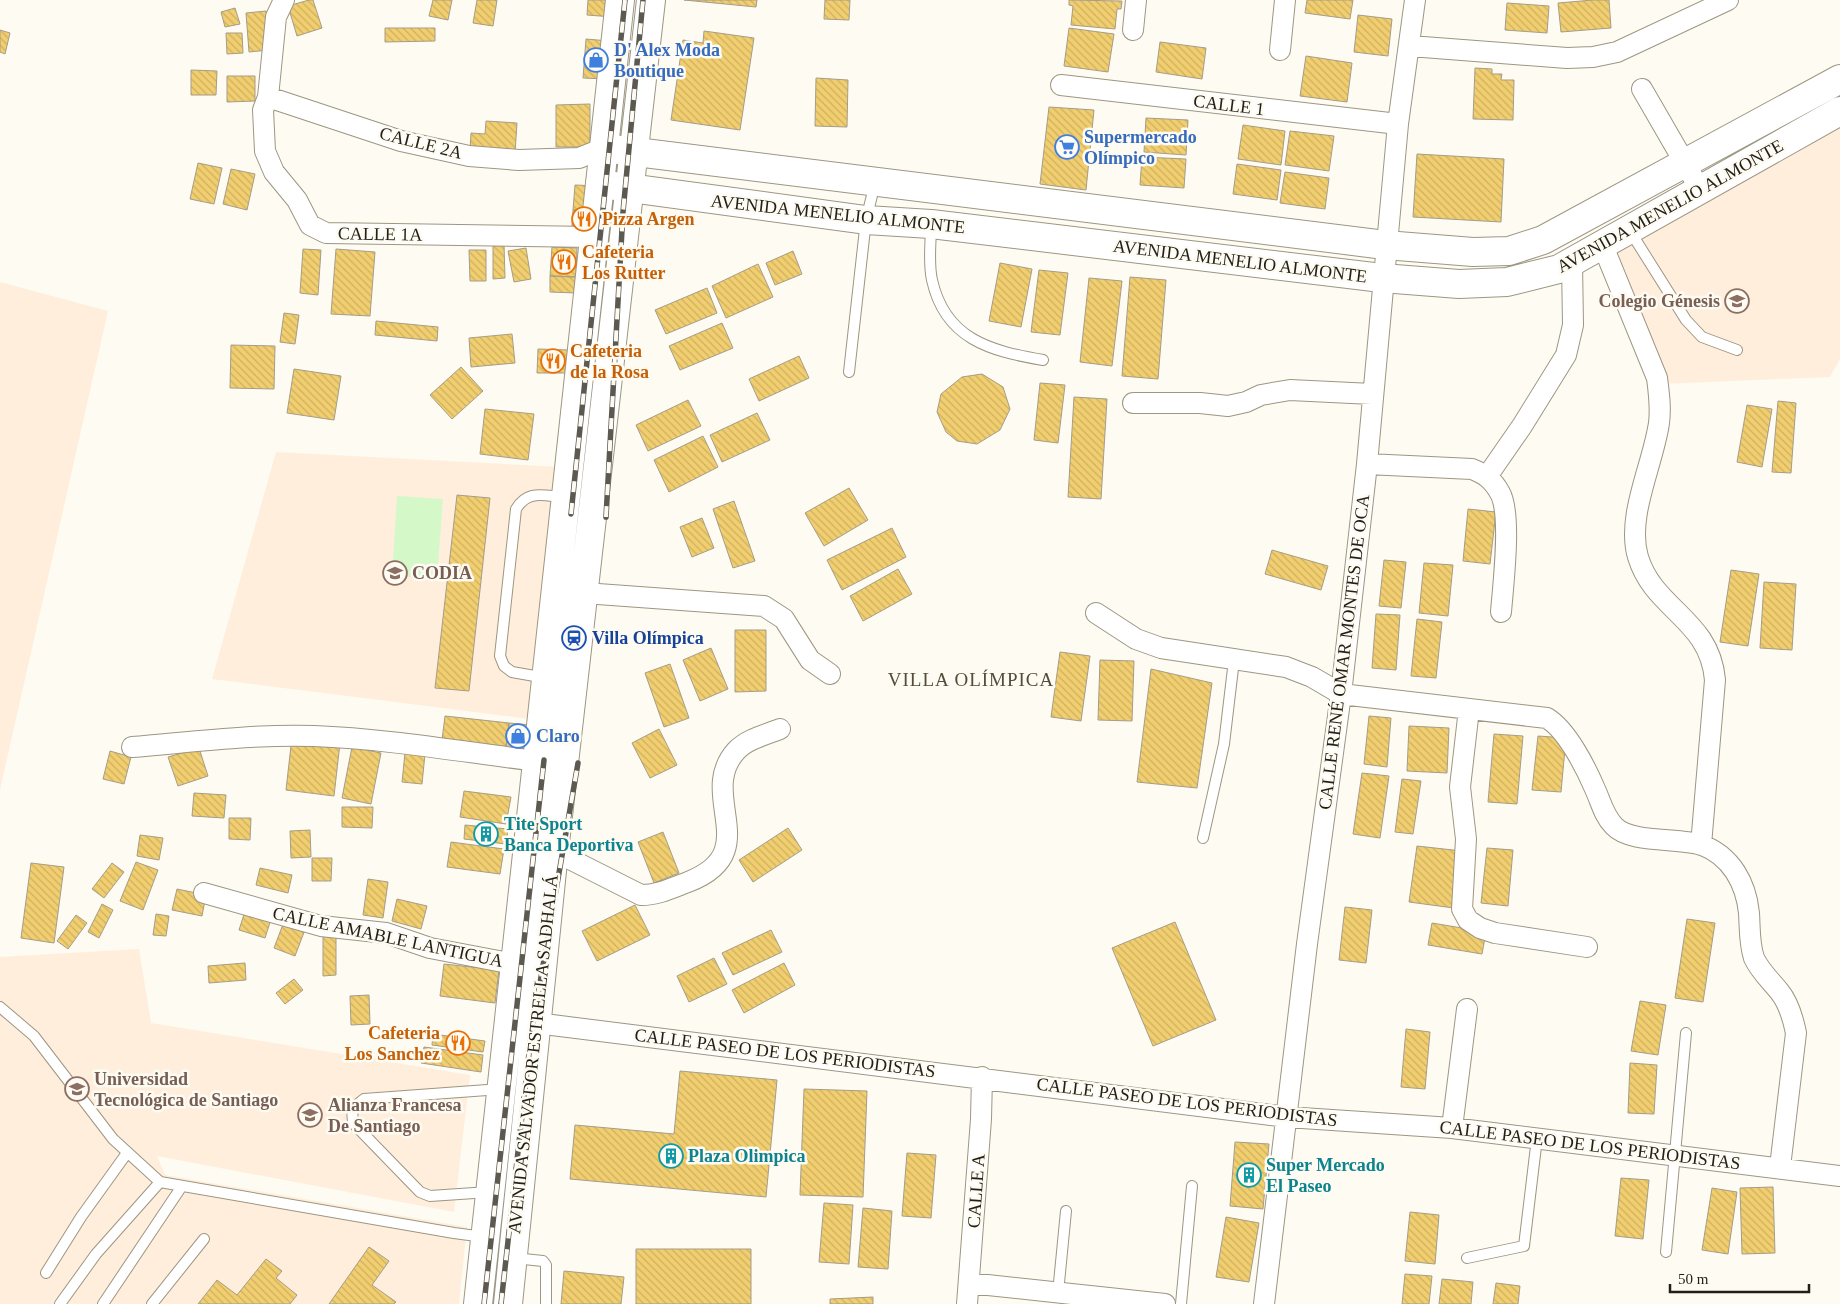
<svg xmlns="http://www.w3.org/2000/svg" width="1840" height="1304" viewBox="0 0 1840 1304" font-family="Georgia,serif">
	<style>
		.education { fill: #ffeedc }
		.grass { fill: #d5f8c9 }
		.building { fill: url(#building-back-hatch); stroke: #a59d89 }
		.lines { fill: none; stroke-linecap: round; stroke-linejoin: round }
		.lane-casing { stroke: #9d9681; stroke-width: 12 }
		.street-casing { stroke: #9d9681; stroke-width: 22 }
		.secondary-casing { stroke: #9d9681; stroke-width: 30 }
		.primary-casing { stroke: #9d9681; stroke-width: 30 }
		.lane { stroke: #fff; stroke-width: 10 }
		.street { stroke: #fff; stroke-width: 20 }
		.secondary { stroke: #fff; stroke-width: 28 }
		.primary { stroke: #fff; stroke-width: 28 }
		.rail-casing { stroke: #5c5951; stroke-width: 5.5 }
		.rail { stroke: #fefbf2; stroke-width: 4; stroke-dasharray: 11; stroke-linecap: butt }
		.labels { text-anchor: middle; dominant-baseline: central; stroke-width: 5; stroke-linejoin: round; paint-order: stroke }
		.shop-label { font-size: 18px; font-weight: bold; fill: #366cbe; stroke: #fefbf2; text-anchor: start }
		.street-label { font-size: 18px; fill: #221f18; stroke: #fefbf2 }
		.food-label { font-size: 18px; font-weight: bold; fill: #c56008; stroke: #fefbf2; text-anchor: start }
		.education-label { font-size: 18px; font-weight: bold; fill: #785e54; stroke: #fefbf2; text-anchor: start }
		.transit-label { font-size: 18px; font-weight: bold; fill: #164399; stroke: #fefbf2; text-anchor: start }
		.culture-label { font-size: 18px; font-weight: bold; fill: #0d838f; stroke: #fefbf2; text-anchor: start }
		.neighbourhood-label { font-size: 19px; letter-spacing: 1px; fill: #534c3a; stroke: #fefbf2 }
	</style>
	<defs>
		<pattern id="building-back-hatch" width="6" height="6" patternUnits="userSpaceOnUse" patternTransform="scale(1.25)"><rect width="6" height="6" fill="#f1ce6f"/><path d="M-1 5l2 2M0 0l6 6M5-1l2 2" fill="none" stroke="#ceb05f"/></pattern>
	</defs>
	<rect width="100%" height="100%" fill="#fefbf2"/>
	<path class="education" d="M1840,129V359L1830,377L1661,384L1615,244Z
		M0,282L108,311L0,790Z
		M276,452L561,467L529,719L212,679Z
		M139,949L151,1023L470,1075L454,1212L157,1156L165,1175L467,1227L459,1304H0V957Z"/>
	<path class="grass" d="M397,496L443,499L437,578L392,576Z"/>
	<path class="building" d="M309,0H313L322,28L297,36L288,6Z
		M433,0H452L448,20L429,16Z
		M477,0H497L493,26L473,23Z
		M588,0H615L613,17L587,15Z
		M684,0H757L756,7Z
		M825,0H850L849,20L824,19Z
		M1069,0L1122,1L1121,9H1117L1115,29L1071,25L1073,6L1069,5Z
		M1307,0H1353L1350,19L1305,13Z
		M1593,0H1609L1611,28L1561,32L1558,3Z
		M1507,3L1549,6L1547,33L1505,30Z
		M235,8L240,24L225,27L221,12Z
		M266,11L269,50L249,52L246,13Z
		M1358,15L1392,19L1388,56L1354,52Z
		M385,28H435V41L385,42Z
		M1069,28L1114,34L1108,72L1064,66Z
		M0,30L10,33L5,54L0,52Z
		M704,31L754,38L740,130L671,120L683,40L703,43Z
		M226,33H242L243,53L227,54Z
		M586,39L609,41L606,79L583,78Z
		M1160,42L1206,48L1202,79L1156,72Z
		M1306,56L1352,63L1347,102L1300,96Z
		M1475,68L1492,69V74H1502L1501,80H1514L1513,120L1473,119Z
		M191,70L217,71L216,95H191Z
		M227,76H255V101L227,102Z
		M816,78L848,80L847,127L815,126Z
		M590,104V147H556V105Z
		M1049,107L1094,110L1086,190L1040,184Z
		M1146,118L1188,120L1186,155L1144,152Z
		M486,121L517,123L515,153L470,151L471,133L485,134Z
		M1243,125L1285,131L1281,165L1238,159Z
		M1290,131L1334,136L1329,171L1285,165Z
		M1417,154L1504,159L1501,222L1413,217Z
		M1142,157L1186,159L1184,188L1140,185Z
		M198,163L222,168L214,204L190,199Z
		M1237,164L1281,170L1277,200L1233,194Z
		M231,169L255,174L247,210L223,204Z
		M1285,172L1329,178L1325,209L1280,203Z
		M575,185L597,186L595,211L573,210Z
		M573,210L595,211L594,228L572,226Z
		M493,244H504L505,278L493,279Z
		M552,247L577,248L576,277L550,276Z
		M526,248L531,279L514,282L508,251Z
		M303,249L321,250L318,295L300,293Z
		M336,249L375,252L370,316L331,314Z
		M469,250H486V281H470Z
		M793,251L802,274L775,285L766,263Z
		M1000,263L1032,269L1021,327L989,321Z
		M758,264L773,297L726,318L712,286Z
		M1039,270L1068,273L1060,335L1031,332Z
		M550,276L576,277V293L550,292Z
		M1130,277L1166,280L1158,379L1122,376Z
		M1089,278L1122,281L1112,366L1080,362Z
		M707,288L717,313L666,334L655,310Z
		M284,313L299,315L295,344L280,342Z
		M376,321L438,327L437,341L375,335Z
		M722,323L733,348L680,370L669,346Z
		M512,334L515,363L471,367L469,338Z
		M231,345L275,346L274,389L230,388Z
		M538,349L569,350L568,373H537Z
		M799,356L809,378L759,401L749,379Z
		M461,367L483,391L452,419L430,395Z
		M294,369L341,376L334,420L287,413Z
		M982,374L1003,387L1010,409L1000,430L977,444L957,441L946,432L937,412L941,394L962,377Z
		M1040,383L1065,385L1058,443L1034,440Z
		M1074,397L1107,399L1101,499L1068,497Z
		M688,400L701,426L648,451L636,425Z
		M1778,401L1796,403L1791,473L1772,472Z
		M1747,405L1772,409L1762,467L1737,462Z
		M485,409L534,414L528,460L480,454Z
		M757,413L770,440L722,462L710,435Z
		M703,436L718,467L669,492L654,460Z
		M849,488L868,520L824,546L805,513Z
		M457,495L490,498L469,691L435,688Z
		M734,501L755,561L733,568L713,509Z
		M1468,509L1496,512L1490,564L1463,561Z
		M702,518L714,548L692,557L680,527Z
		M892,528L906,557L842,590L827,560Z
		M1272,550L1328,566L1321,590L1265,574Z
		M1384,560L1406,562L1401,608L1379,606Z
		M1424,563L1453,565L1448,616L1419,613Z
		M898,569L912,594L863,621L850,596Z
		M1731,570L1759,574L1748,646L1720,642Z
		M1764,582L1796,584L1792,650L1760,648Z
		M1376,614L1400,615L1396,670L1372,668Z
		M1417,619L1442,622L1436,678L1411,676Z
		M735,630H766V691L735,692Z
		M711,648L728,689L700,701L683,660Z
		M1060,652L1090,656L1081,721L1051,717Z
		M1100,660L1134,661L1132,721L1098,720Z
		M670,664L689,718L664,727L645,673Z
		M1151,669L1212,683L1197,788L1137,782Z
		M445,716L509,723L506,747L442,740Z
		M1369,716L1391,718L1387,767L1364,764Z
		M509,723L531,725L528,749L506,747Z
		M1409,726L1449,728L1447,773L1407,771Z
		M659,729L677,765L650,778L632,743Z
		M1494,734L1523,736L1517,804L1488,802Z
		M1538,736L1566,738L1561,792L1532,790Z
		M292,737L340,743L334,796L286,790Z
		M352,747L381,753L371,804L342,798Z
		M199,748L208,776L178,786L168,757Z
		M110,751L131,757L124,784L103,779Z
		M405,753L425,754L422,784L402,782Z
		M1362,773L1389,776L1380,838L1353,834Z
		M1402,779L1421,781L1413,834L1395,832Z
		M464,791L511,797L506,824L460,817Z
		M194,793L226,795L224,818L192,816Z
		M342,807H373L372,828L342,827Z
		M229,818H251L250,840L229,839Z
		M465,825L508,829L506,844L464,839Z
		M788,828L802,850L753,882L739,860Z
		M310,830L311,857L291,858L290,831Z
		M663,832L679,873L654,883L638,842Z
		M140,835L163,838L159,860L137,856Z
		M451,842L504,849L500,874L447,867Z
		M1417,846L1462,851L1454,908L1409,902Z
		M1487,848L1513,850L1508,906L1481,903Z
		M312,858H332L331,881H312Z
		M136,862L158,870L143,910L120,901Z
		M31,863L64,867L54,943L21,938Z
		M112,863L124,872L104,898L92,889Z
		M260,868L292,875L288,893L256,885Z
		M368,879L388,882L383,918L363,915Z
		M177,889L206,895L202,916L172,910Z
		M397,899L427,906L421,929L392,921Z
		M102,904L113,910L99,938L88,932Z
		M247,905L273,913L265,938L239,930Z
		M635,905L650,935L597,961L582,931Z
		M1345,907L1372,910L1366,963L1339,960Z
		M156,914L169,916L166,936L153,935Z
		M76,915L87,923L68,949L57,941Z
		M285,919L306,927L295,956L274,948Z
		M1687,919L1715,923L1703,1002L1675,998Z
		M1175,922L1216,1020L1153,1046L1112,948Z
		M1432,923L1486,932L1482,954L1428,945Z
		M771,930L782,952L733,975L722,953Z
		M323,936H336V975L323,976Z
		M714,958L727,984L689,1002L677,976Z
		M245,963L246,980L209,983L208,966Z
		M784,963L795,985L744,1013L732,990Z
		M444,964L499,970L495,1003L440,996Z
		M294,979L303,990L285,1004L276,993Z
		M369,995L370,1024L351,1025L350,996Z
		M1640,1001L1666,1005L1658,1055L1631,1051Z
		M1406,1029L1430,1032L1425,1089L1401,1087Z
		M433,1034L485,1041L483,1052L432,1045Z
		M424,1047L483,1055L481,1072L421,1063Z
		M1630,1063L1657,1065L1654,1114L1628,1113Z
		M680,1071L777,1080L766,1197L570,1179L575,1125L674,1134Z
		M804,1089L867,1091L863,1197L800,1195Z
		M1235,1142L1269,1144L1263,1209L1230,1206Z
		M907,1153L936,1155L931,1218L902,1216Z
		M1621,1178L1649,1180L1643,1239L1615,1236Z
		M1773,1187L1775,1253L1742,1254L1740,1188Z
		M1712,1188L1737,1192L1728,1254L1702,1250Z
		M824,1203L853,1205L849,1264L819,1262Z
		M863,1208L892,1211L888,1269L858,1267Z
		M1410,1212L1439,1215L1435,1264L1405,1261Z
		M1226,1217L1259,1223L1249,1282L1216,1277Z
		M369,1247L389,1261L372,1285L396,1302L394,1304H329Z
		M636,1249H751V1304H636Z
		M266,1259L282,1271L276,1278L297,1295L290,1304H198L217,1280L237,1295Z
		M564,1271L624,1277L621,1304H561Z
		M1405,1274L1432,1276L1429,1304H1402Z
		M1442,1279L1473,1282L1471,1304H1439Z
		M1496,1283L1520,1286L1518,1304H1493Z
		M873,1297V1304H830V1299Z"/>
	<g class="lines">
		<g class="lane-casing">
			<path id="lane" d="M931,225C931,242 928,263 932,280C945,339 990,351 1043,360
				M1630,231L1686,320L1702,337L1737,350
				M849,372L866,220L875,183
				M546,678L512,672L504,666L500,656L516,509C528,489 544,496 564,497
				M1203,838L1224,744L1234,660
				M0,1007L34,1036L113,1139L160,1182L454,1233L484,1237
				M489,1192L430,1196L420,1192L354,1124C350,1112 353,1107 364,1099L501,1089
				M1666,1252L1686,1033
				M514,1258L543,1261L546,1265V1304
				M1467,1258L1524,1246L1537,1138
				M46,1273L81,1217L127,1153
				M1058,1293L1066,1211
				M60,1304L96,1254L160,1182
				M103,1304L182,1186
				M152,1304L204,1239
				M1181,1304L1192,1186"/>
		</g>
		<g class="street-casing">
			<path id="street" d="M284,0L276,17L268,97L263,110L265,151L274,172L297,200L310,225L326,233L594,237
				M1133,30L1136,0
				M1410,46L1567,58L1593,57L1617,52L1728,0
				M1280,50L1285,0
				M1061,85L1398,124
				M1642,89L1701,191
				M268,97L401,141L469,156L519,160L579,158L604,148
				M1603,246L1657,378C1659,393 1661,408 1659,423C1653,465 1626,516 1638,557C1654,610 1710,619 1715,680L1701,845
				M1133,403H1200L1228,406L1246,402L1261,395L1290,390L1372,394
				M1367,464L1472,469C1485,474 1493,480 1500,493C1512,514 1503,586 1501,612
				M1488,475L1522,426L1566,355L1573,325L1572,263
				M584,593L764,606L784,619L810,660L830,674
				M1096,613L1136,639L1161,648L1286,667L1312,677L1341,694L1547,718C1567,730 1586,768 1595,789C1601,802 1604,816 1614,826C1631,844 1679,837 1702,845C1731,856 1746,883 1749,913C1750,928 1749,943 1754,958C1760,971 1770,980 1779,991C1789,1003 1793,1018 1796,1033L1780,1167
				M1469,709L1460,787L1466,839L1462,909L1468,920L1480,928L1495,933L1587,947
				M132,747C193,742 254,734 314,736C389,739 463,752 537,761
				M554,851L641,895C658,895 672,888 688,882C766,852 696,795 736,751C747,739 765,735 780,729
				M204,893L321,926L386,933L430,948L514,964
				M536,1023L1287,1117L1452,1128L1840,1176
				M1452,1128L1467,1009
				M969,1283L1165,1304
				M967,1304L981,1119L982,1077
				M1264,1304L1307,944L1341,694L1367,464L1398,124L1415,0"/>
		</g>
		<g class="secondary-casing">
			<path id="secondary" d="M604,148L1385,245L1473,252L1509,251L1543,240L1840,79
				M600,184L866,220L931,224L1382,278L1459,284L1507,282L1559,269L1840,111"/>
		</g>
		<g class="primary-casing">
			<path id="primary" d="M478,1304L620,0
				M508,1304L554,851L651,0"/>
		</g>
		<use href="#lane" class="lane"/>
		<use href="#street" class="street"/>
		<use href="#secondary" class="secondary"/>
		<use href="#primary" class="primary"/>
		<g class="rail-casing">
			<path id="rail" d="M571,514L625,0
				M606,517L623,212L643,0
				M484,1304L544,760
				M501,1304L531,1035L578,763"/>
		</g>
		<use href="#rail" class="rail"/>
	</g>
	<defs>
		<g id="shop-ring" transform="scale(1.25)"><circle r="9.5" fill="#fefbf2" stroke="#3f7fe0" stroke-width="1.5"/><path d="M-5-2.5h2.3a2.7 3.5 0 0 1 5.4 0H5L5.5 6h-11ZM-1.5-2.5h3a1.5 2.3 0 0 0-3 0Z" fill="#3f7fe0"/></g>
		<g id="supermarket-ring" transform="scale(1.25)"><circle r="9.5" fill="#fefbf2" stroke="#3f7fe0" stroke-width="1.5"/><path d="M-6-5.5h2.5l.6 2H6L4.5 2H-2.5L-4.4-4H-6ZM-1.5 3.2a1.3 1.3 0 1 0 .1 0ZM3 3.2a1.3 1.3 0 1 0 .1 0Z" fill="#3f7fe0"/></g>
		<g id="restaurant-ring" transform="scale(1.25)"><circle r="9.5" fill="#fefbf2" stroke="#e8710a" stroke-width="1.5"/><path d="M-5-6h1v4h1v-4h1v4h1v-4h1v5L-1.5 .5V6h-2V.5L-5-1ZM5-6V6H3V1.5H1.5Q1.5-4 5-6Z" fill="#e8710a"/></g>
		<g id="university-ring" transform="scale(1.25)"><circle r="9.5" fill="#fefbf2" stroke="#8d6e63" stroke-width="1.5"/><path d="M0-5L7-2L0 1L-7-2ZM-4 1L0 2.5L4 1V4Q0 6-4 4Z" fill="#8d6e63"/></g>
		<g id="school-ring" transform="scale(1.25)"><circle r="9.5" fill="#fefbf2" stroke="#8d6e63" stroke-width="1.5"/><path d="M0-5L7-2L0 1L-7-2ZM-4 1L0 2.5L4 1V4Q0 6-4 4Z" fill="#8d6e63"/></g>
		<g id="station-ring" transform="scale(1.25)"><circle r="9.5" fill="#fefbf2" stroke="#1a4fb4" stroke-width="1.5"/><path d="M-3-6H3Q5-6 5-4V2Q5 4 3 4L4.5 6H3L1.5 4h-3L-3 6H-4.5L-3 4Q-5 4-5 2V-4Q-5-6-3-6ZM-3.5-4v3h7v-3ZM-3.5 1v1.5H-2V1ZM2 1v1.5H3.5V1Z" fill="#1a4fb4"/></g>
		<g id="building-ring" transform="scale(1.25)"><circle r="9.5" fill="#fefbf2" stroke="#0f9aa8" stroke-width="1.5"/><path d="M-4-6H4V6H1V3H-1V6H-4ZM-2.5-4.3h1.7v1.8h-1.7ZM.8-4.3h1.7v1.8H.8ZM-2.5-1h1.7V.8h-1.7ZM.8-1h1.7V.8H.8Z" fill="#0f9aa8"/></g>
	</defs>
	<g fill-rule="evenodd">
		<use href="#shop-ring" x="596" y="60"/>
		<use href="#supermarket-ring" x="1067" y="147"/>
		<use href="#restaurant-ring" x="584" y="219"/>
		<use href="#restaurant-ring" x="564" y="262"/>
		<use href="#university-ring" x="1737" y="301"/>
		<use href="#restaurant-ring" x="553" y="361"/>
		<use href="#school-ring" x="395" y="573"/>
		<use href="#station-ring" x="574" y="638"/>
		<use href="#shop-ring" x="518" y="736"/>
		<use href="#building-ring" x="486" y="834"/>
		<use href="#restaurant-ring" x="458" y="1043"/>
		<use href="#university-ring" x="77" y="1089"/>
		<use href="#school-ring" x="310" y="1115"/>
		<use href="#building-ring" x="671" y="1156"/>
		<use href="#building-ring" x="1249" y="1175"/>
	</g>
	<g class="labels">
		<g class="shop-label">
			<text x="614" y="50">D' Alex Moda<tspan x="614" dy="21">Boutique</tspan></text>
			<text x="1084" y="137">Supermercado<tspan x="1084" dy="21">Olímpico</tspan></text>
			<text x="536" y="736">Claro</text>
		</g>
		<g class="street-label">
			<text transform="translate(1229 105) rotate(7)">CALLE 1</text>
			<text transform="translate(421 143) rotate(14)">CALLE 2A</text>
			<text transform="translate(1670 206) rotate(-29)">AVENIDA MENELIO ALMONTE</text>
			<text transform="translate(838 214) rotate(6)">AVENIDA MENELIO ALMONTE</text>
			<text transform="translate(380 234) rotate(1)">CALLE 1A</text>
			<text transform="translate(1240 261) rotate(7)">AVENIDA MENELIO ALMONTE</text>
			<text transform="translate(1344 652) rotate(-83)">CALLE RENÉ OMAR MONTES DE OCA</text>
			<text transform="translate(388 937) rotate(12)">CALLE AMABLE LANTIGUA</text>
			<text transform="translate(785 1053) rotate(7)">CALLE PASEO DE LOS PERIODISTAS</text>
			<text transform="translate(533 1054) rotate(-84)">AVENIDA SALVADOR ESTRELLA SADHALÁ</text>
			<text transform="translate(1187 1102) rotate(7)">CALLE PASEO DE LOS PERIODISTAS</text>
			<text transform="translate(1590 1145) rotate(7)">CALLE PASEO DE LOS PERIODISTAS</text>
			<text transform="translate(976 1191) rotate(-86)">CALLE A</text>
		</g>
		<g class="food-label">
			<text x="602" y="219">Pizza Argen</text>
			<text x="582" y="252">Cafeteria<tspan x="582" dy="21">Los Rutter</tspan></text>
			<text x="570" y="351">Cafeteria<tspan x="570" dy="21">de la Rosa</tspan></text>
			<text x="440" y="1033" text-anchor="end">Cafeteria<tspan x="440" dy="21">Los Sanchez</tspan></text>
		</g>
		<g class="education-label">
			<text x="1720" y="301" text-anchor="end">Colegio Génesis</text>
			<text x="412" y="573">CODIA</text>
			<text x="94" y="1079">Universidad<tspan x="94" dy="21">Tecnológica de Santiago</tspan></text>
			<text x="328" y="1105">Alianza Francesa<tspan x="328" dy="21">De Santiago</tspan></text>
		</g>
		<g class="transit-label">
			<text x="592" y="638">Villa Olímpica</text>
		</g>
		<g class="culture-label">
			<text x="504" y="824">Tite Sport<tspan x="504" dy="21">Banca Deportiva</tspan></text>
			<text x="688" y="1156">Plaza Olimpica</text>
			<text x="1266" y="1165">Super Mercado<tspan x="1266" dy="21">El Paseo</tspan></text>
		</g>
		<g class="neighbourhood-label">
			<text x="971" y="679">VILLA OLÍMPICA</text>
		</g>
	</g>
	<path d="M1670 1284v8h139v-8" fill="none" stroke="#221f18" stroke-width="2.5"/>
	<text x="1678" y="1284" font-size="15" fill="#221f18" stroke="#fefbf2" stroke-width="4" paint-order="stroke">50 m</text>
</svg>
